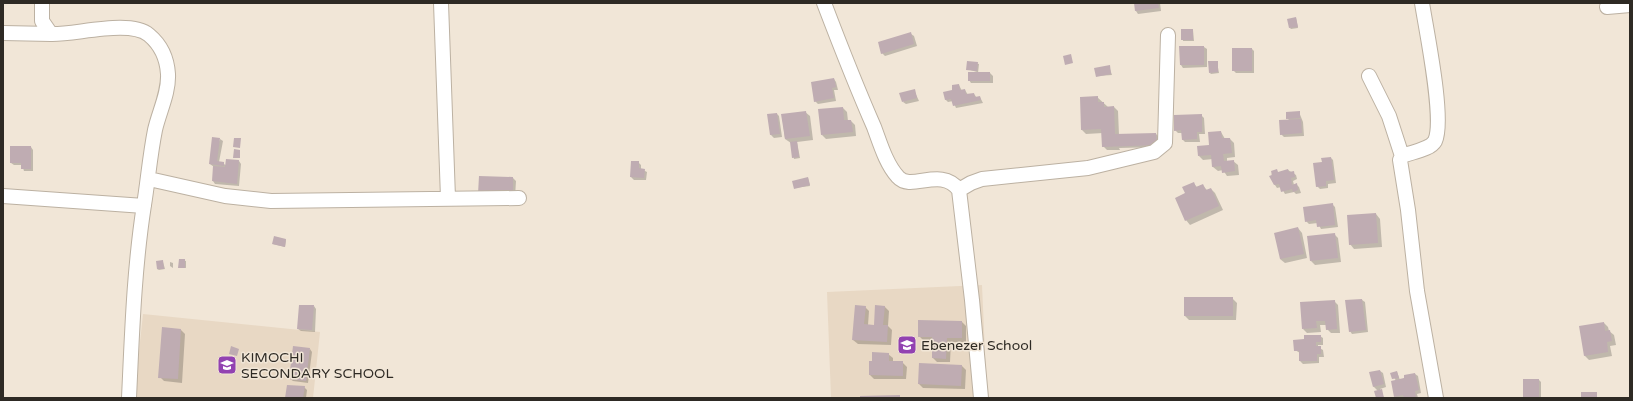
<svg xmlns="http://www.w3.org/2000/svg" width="1633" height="401" viewBox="0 0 1633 401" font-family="'Varela Round',sans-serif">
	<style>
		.built { fill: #e8d8c4 }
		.shadow { fill: #0003 }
		.building { fill: #bfacb2 }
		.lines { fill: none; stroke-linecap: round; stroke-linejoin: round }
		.minor-casing { stroke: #bcb1a2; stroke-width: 16 }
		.minor { stroke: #fff; stroke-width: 14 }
		.labels { text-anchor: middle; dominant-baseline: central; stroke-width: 3; stroke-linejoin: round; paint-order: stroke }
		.poi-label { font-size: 14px; fill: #2e2a24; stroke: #f1e6d7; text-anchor: start }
	</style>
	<rect width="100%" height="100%" fill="#f1e6d7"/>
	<path class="built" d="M982,285L987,398H831L827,292Z
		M143,314L320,332L313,398H134Z"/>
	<path class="shadow" d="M1135,3H1160L1161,11L1138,14L1136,11Z
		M1296,18L1298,28L1291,29L1290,28Z
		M1182,30H1193L1194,41H1183Z
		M911,34L914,36L917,46L885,56L882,53Z
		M1204,47L1207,49V67L1183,68L1181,65Z
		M1252,49L1254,51V73H1236L1233,70Z
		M968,62L979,64L978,73H990L993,76V83H971L969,80L977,72L967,69Z
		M1217,62L1219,73L1211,74L1210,73Z
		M1109,66L1112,75L1097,76Z
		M834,79L836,82L838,90H834L836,101L818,104L815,101Z
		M959,85L962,91L965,90L968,95L974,94L977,98L980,97L983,103L956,108L953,101L948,102L945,99Z
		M914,90L919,101L906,104L903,102Z
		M1097,97L1108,107H1114L1118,111L1119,135L1156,134L1159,137V147L1119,148L1120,150H1107L1103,146V133L1086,134L1082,130Z
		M843,108L847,112L848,121H851L855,125L856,136L826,139L822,135Z
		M805,112L810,116L813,140L797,142L800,158L794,159L791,143L785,139L782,115Z
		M1299,112L1303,122L1304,136L1284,137L1281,134L1289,120L1287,118Z
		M777,114L779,116L782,137L774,138L771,135L769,115Z
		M1201,115L1204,118L1205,134H1199L1200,142H1185L1183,140L1182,133H1178L1175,130Z
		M1221,132L1225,139H1230L1234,143L1235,157L1227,158V162L1233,161L1238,165L1239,175L1227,176L1223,170L1218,171L1213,167V159L1203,160L1199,156Z
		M220,139L223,141L219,162L226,165L239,161L241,164L239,186L215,184L213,181L214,167L210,164Z
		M31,147L33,150V171H24L22,165H14L11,163Z
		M1331,158L1333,160L1336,183L1328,184V188L1320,189L1317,186L1323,162Z
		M638,162L641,165V169L647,172L646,180H634L631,177Z
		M1288,170L1296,175L1297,179L1293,181L1294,185L1296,184L1299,187L1301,193L1296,194L1294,192L1285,194L1281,187L1277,188L1271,179L1272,172L1279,173Z
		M513,178L516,181L515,197L482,196Z
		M808,178L810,186L795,188Z
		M1193,183L1197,187L1202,185L1207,190L1211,189L1215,193L1223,210L1190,225L1186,220V194Z
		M1332,204L1335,207L1338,227L1321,229L1318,223L1309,224L1306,221Z
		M1376,214L1380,219L1382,247L1354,249L1350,244Z
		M1298,228L1302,233L1307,258L1285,263L1280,259Z
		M1334,234L1338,238L1341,262L1315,265L1311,261Z
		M286,240L285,247L273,244Z
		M180,260L186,261V268L179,267Z
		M163,262L165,269L159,270L157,269Z
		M170,262L173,263V268L170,266Z
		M1232,298L1237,303L1236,320H1189L1185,316Z
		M1362,300L1365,302L1368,332L1352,334L1350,331Z
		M1334,301L1338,305L1340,333H1331L1327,329L1326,325H1320L1321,332L1307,333L1303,329Z
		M314,306L316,309L315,332L301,331L298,329Z
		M884,306L889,311L888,326L892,330L891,345L858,344L853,340L865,307L869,311L868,325L875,326Z
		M962,322L966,326V342H951L950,362H937L933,358V341L923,340L919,336Z
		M1604,323L1608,327L1609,331L1614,335L1616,345L1610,346L1612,356L1589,360L1585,356L1580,327Z
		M163,328L181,330L185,334L182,383L164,381L160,377Z
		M1320,336L1323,338V345H1318V347L1323,350L1324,357H1319V363L1303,364L1300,361V353L1295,350L1305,340Z
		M310,349L312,352L308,383L293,381L290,379Z
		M888,354L893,358V362H902L907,367L906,379H874L870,375Z
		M962,366L966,370L965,389L923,388L919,384Z
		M1380,371L1383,373L1386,387L1380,389L1384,398H1377L1378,391L1374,387L1371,373Z
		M1397,372L1400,380L1415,374L1418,376L1421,393L1417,394L1418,398H1396L1395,396L1396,381L1392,373Z
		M1539,380L1541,382V398H1524Z
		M304,387L307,390L306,398H286Z"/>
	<path class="building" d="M1134,3H1158L1159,8L1135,11Z
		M1296,17L1298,27L1289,28L1287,19Z
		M1181,29H1193V40H1181Z
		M911,32L914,44L881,54L878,42Z
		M1179,46H1204V65H1180Z
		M1232,48H1252V71H1232Z
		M1071,54L1073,63L1065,65L1063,56Z
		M967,61L978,62L977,71L966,70Z
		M1208,61H1218V72L1209,73Z
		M1110,65L1111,74L1096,77L1094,68Z
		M968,72H990V81H968Z
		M834,78L836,87L832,88L834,98L814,102L811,82Z
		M959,84L960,90L965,89L966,94L974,93L975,97L980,96L981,100L953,106L951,99L945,100L943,92L952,90V85Z
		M915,89L917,98L902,102L899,93Z
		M1098,96V102H1104V107L1114,106L1115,134L1156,133L1157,145L1102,147L1101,129L1081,130L1080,97Z
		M843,107L844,120H851L853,132L821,135L818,109Z
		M806,111L810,136L785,139L781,114Z
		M1300,111V118L1286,119V112Z
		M777,113L780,134L770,135L767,114Z
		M1202,114V132H1197V139L1182,140L1181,130L1174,131V115Z
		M1301,119L1302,133L1280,135L1279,120Z
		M1221,131L1222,138H1230L1232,153L1223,154L1224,161L1234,160L1235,171L1222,173L1221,166L1212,167L1211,155L1198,156L1197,146L1209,145L1208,132Z
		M212,137L220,138L217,161L224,162V166L209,164Z
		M234,138H241L240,148L233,147Z
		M797,141L799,157L792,158L790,142Z
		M10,146H31V169H21V163H10Z
		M234,149L240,150V158H233Z
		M1331,157L1334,180L1326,181V186L1316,187L1313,163L1322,162L1321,158Z
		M226,159L239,160L237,184L212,181L213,166L225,167Z
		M631,161H639V168L645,169L644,178L630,177Z
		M1277,169L1278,172L1288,169L1289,172L1294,171L1295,177L1291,178L1292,185L1297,183L1298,190L1293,192L1292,189L1281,192L1279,184L1274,185L1269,176L1272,175L1271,171Z
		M479,176L513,177V195L478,194Z
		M808,177L810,185L794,189L792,181Z
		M1194,182L1196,187L1203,184L1206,190L1211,188L1219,206L1185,221L1175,198L1185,193L1182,187Z
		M1333,203L1335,225L1317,227L1316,220L1305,222L1303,207Z
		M1376,213L1378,243L1349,245L1347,215Z
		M1298,227L1304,254L1280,259L1274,233Z
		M1335,233L1338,258L1310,261L1307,236Z
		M274,236L286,239L285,247L272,244Z
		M179,259H185V268H178Z
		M163,260L164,269H157L156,261Z
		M1184,297H1233V316H1184Z
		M1362,299L1366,330L1349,332L1345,300Z
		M1335,300L1337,329L1326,330L1325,321H1316L1317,328L1302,329L1300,302Z
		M299,305H314L312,330L297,329Z
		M855,305L866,306L864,324L874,325L875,305L885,306L883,325H888L887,342L852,340Z
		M918,320L962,321V338H947L946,359L932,358V337H918Z
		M1604,322L1605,331L1610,330L1612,341L1607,342L1608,352L1584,356L1579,326Z
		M162,327L181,329L178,379L158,378Z
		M1304,335H1321V342H1316V346H1321V354H1317V361H1299V351H1294L1293,340L1304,339Z
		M231,346L239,349L237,356L229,354Z
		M293,346L310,348L306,381L289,379Z
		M872,352L889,353V361H903V376L869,375V361H872Z
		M919,363L962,365L961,386L918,384Z
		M1380,370L1384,384L1373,387L1369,372Z
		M1397,371L1399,378L1392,379L1390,373Z
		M1415,373L1419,390L1415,391L1416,398H1404L1403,395L1394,397L1391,381L1404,378V375Z
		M1523,379H1539V398H1523Z
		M287,385L305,386L303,398H285Z
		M1382,389L1384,398H1376L1374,391Z
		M1581,392H1597V398H1581Z
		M900,395V398H860V396Z"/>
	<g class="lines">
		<g class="minor-casing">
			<path id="minor" d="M42,3V21L51,34C75,35 130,19 149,35C161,45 167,58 168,74C169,93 159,112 155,130C150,155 148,180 144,205C134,269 132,334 129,398
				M441,3L448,198
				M824,3C840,45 856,86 874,127C880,143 886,164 898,177C911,192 941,166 959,190L972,300L981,398
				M1422,3C1426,29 1445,120 1435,141C1430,150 1411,152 1402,156L1400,160L1408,210L1417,291L1436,398
				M1607,7L1630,5
				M3,33L51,34
				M1369,76L1389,116L1402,156
				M149,179L225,196L271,201L519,198
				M959,190L971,183L982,179L1088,168L1154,152L1165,143L1168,35
				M3,196L144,206"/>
		</g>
		<use href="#minor" class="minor"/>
	</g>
	<defs>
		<g id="school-square" transform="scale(1)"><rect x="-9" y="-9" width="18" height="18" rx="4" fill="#9242b1" stroke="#f1e6d7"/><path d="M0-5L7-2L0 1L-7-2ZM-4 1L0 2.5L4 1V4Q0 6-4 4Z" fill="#fff"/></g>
	</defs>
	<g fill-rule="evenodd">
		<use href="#school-square" x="907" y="345"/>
		<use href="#school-square" x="227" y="365"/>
	</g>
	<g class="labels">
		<g class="poi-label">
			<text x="921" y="345">Ebenezer School</text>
			<text x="241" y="357">KIMOCHI<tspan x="241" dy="16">SECONDARY SCHOOL</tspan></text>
		</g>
	</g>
	<rect width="1633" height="401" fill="none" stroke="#2e2a24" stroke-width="8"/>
</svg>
